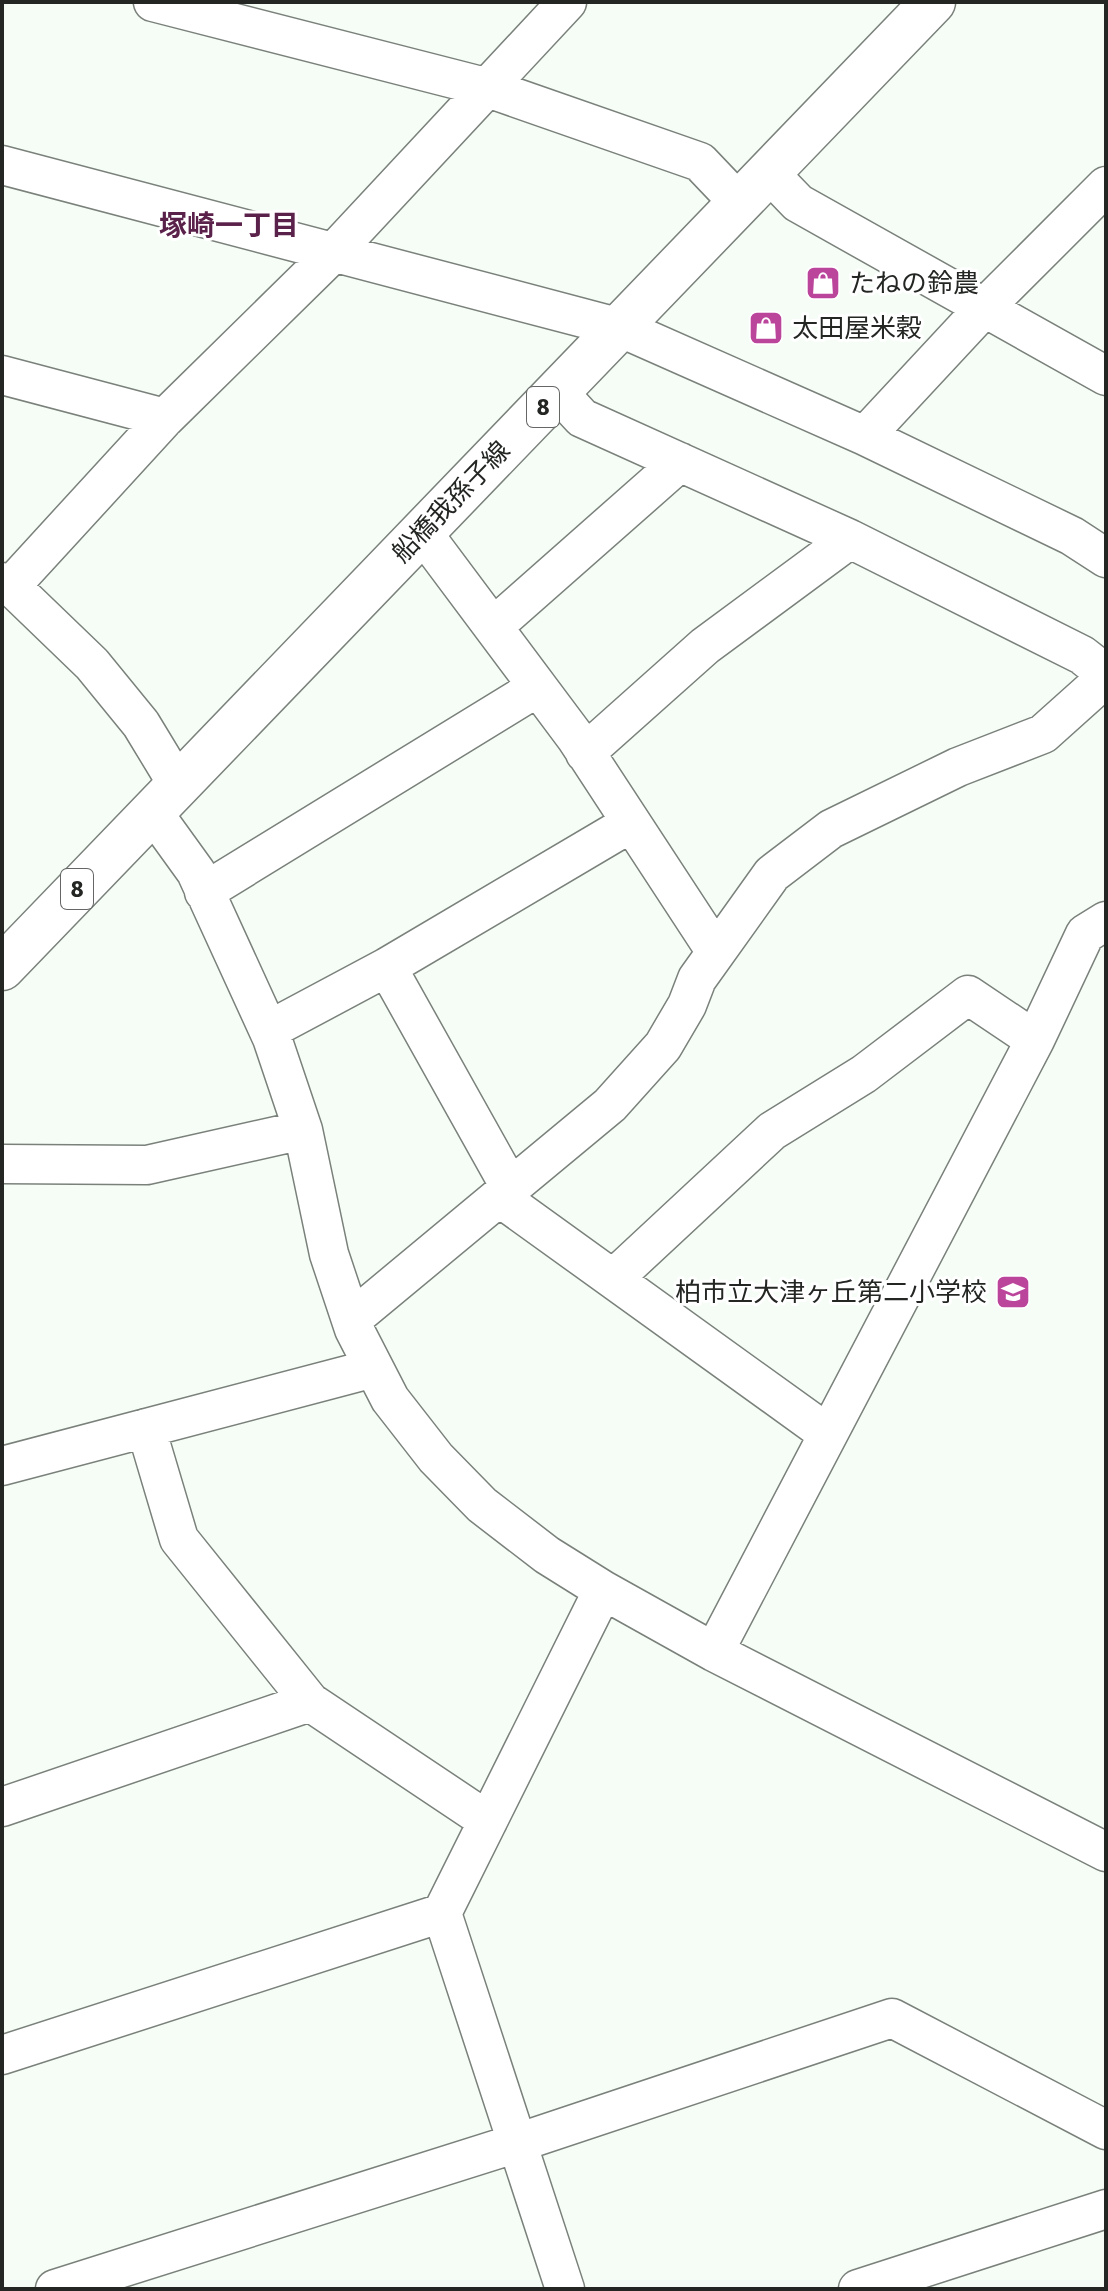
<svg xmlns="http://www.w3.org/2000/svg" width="1108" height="2291" viewBox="0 0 1108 2291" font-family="'Fira Sans Condensed','Noto Sans JP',sans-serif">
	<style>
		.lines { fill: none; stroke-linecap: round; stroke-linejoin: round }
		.minor-casing { stroke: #7a817b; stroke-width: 41 }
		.major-casing { stroke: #7a817b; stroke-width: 47 }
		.minor { stroke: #fff; stroke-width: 38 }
		.major { stroke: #fff; stroke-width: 44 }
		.labels { text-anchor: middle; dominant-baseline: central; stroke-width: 6; stroke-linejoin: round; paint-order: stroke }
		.shield { fill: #fff; stroke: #656765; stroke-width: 2 }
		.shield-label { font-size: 24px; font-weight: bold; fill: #232623 }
		.poi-label { font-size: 26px; fill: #232623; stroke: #fff; text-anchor: start }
		.street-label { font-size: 26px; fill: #232623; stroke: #fff }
		.neighbourhood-label { font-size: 28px; font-weight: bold; fill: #5a214a; stroke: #fff }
	</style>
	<rect width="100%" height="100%" fill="#f5fdf6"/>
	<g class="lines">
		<g class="minor-casing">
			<path id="minor" d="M153,2L485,87L700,162L740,204
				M2,165L621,328L865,436L1072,536L1106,558
				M769,173L798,203L1106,376
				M2,375L165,418
				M865,436L986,306L1106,186
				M422,532L576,738L716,952
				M2,582L11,586L92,664L141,724L178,785
				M11,586L165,418L333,253L567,2
				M493,627L680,462
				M585,753L705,646L850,539
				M152,811L196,872L272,1038L303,1130L329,1254L354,1329L390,1399L436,1458L482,1505L547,1555L603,1590L714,1652L1106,1852
				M204,892L538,687
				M387,967L510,1187
				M269,1030L387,967L631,823
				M1035,1040L1085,934L1106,921
				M2,1164L147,1165L303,1130
				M499,1197L828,1434
				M613,1279L772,1131L864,1074L968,995L1035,1040L714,1652
				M351,1320L610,1105L663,1046L687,1005L697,979L772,874L831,829L958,767L1043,734L1100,683L1096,666L1082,655L850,539L582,418L558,392
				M146,1428L179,1539L310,1702L488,1821
				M2,1466L374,1368
				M2,1807L310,1702
				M2,2055L442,1913
				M55,2289L517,2143L892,2018L1106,2130
				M565,2289L442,1913L603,1590
				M858,2289L1106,2209"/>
		</g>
		<g class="major-casing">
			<path id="major" d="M2,968L933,2"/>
		</g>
		<use href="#minor" class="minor"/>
		<use href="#major" class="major"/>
	</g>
	<defs>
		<g id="shop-square" transform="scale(1.8)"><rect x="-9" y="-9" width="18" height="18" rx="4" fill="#bc459c" stroke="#fff"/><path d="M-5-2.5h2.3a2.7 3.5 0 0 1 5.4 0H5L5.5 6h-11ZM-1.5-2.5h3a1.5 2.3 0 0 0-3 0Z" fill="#fff"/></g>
		<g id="school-square" transform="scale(1.8)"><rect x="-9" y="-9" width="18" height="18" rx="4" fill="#bc459c" stroke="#fff"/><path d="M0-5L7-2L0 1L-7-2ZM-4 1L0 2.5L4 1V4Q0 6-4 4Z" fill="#fff"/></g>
	</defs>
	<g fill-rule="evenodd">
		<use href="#shop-square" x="823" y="283"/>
		<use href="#shop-square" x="766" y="328"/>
		<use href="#school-square" x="1013" y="1292"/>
	</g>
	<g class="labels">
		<g class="shield">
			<rect x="527" y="387" width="32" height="40" rx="6"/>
			<rect x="61" y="869" width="32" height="40" rx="6"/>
		</g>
		<g class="shield-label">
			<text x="543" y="407">8</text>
			<text x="77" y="889">8</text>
		</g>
		<g class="poi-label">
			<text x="849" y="283">たねの鈴農</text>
			<text x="792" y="328">太田屋米穀</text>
			<text x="987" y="1292" text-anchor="end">柏市立大津ヶ丘第二小学校</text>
		</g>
		<g class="street-label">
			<text transform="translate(451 502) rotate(-46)">船橋我孫子線</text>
		</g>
		<g class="neighbourhood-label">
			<text x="229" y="225">塚崎一丁目</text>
		</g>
	</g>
	<rect width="1108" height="2291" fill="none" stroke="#232623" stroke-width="8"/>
</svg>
